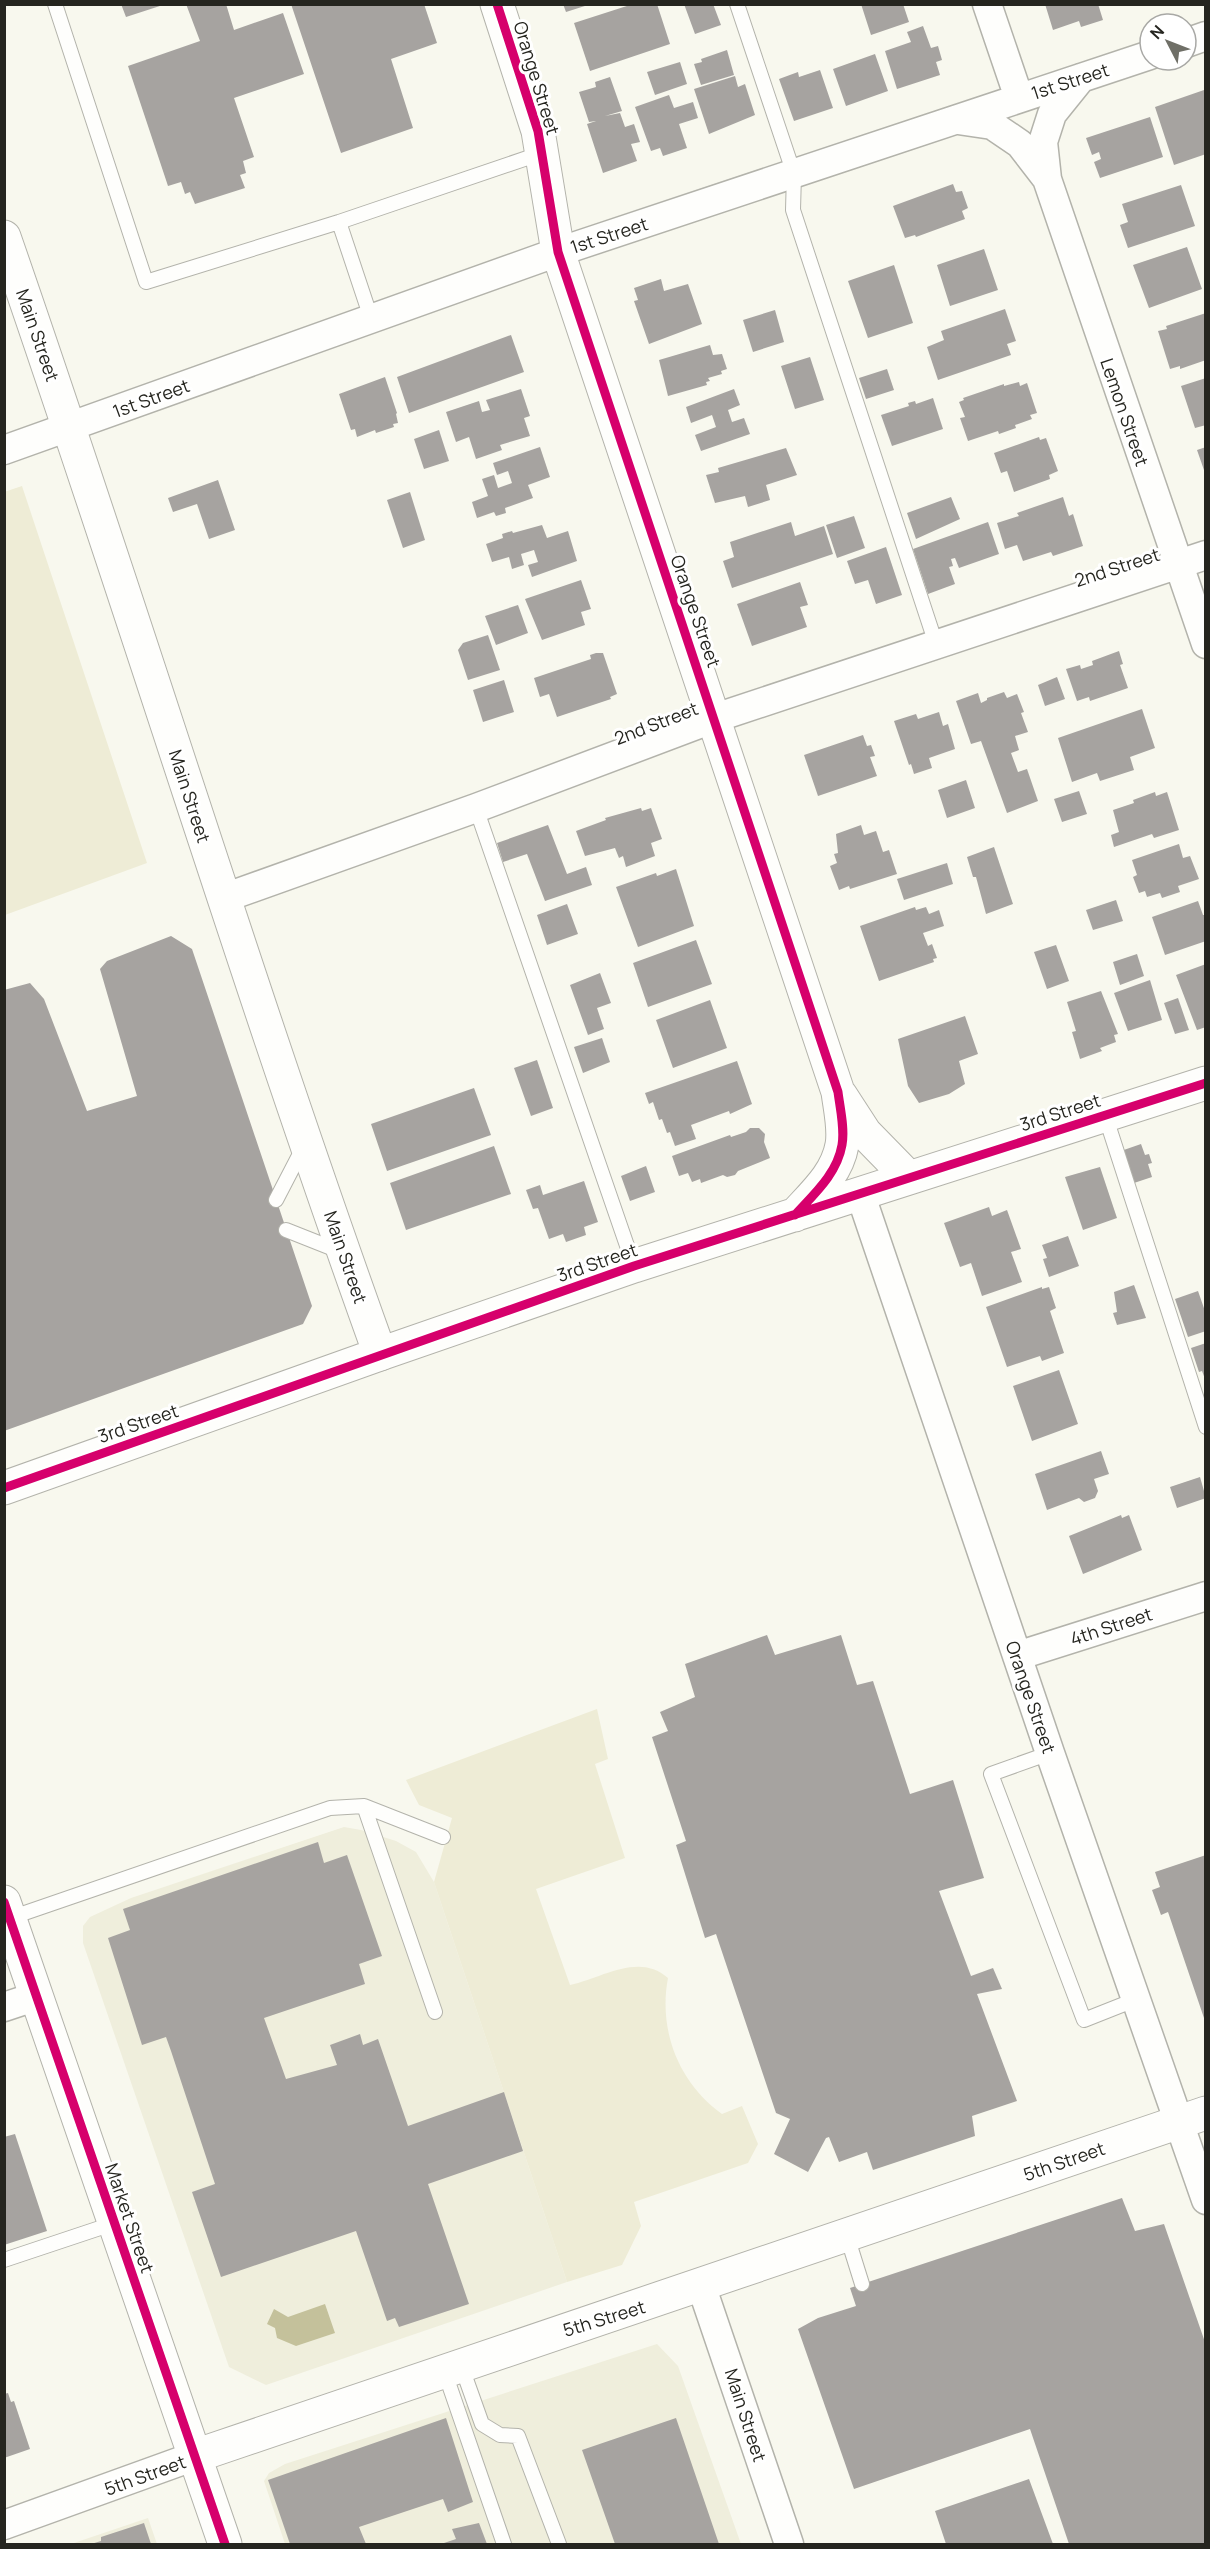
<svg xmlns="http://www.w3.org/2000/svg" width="1210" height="2549" viewBox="0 0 1210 2549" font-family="Manrope,sans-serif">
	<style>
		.built { fill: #efeedc }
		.green { fill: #eeecd6 }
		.water { fill: #c4c19b }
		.building { fill: #a6a3a0 }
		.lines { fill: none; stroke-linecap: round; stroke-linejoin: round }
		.lane-casing { stroke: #b3b3ab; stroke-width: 16 }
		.street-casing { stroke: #b3b3ab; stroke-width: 31 }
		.secondary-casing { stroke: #b3b3ab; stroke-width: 35 }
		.primary-casing { stroke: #b3b3ab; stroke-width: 35 }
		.lane { stroke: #fefefc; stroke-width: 14 }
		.street { stroke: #fefefc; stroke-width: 28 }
		.secondary { stroke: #fefefc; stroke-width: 33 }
		.primary { stroke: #fefefc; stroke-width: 33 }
		.cycleway-casing { stroke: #fff; stroke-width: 13 }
		.cycleway { stroke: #d6006c; stroke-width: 9 }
		.labels { text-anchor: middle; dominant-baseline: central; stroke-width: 6; stroke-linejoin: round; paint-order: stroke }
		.street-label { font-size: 18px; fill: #25251f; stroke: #fff }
	</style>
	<rect width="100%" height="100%" fill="#f8f8ee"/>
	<path class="built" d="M344,1827L361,1830L396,1841L416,1852L434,1882L567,2282L266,2385L229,2367L83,1943V1926L90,1917L131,1898Z
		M657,2344L678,2366L741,2544H285L264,2481L269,2473L285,2464Z
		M148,2518L157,2544H71Z"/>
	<path class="green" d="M22,486L147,863L5,915L4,492Z
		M597,1709L608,1759L595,1764L625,1858L536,1889L570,1985C602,1978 639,1952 668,1978C658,2031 679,2083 722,2114L742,2106L758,2144L748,2163L634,2202L641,2226L622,2265L567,2282L434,1882L452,1818L419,1805L406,1780Z"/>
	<path class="water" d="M325,2304L335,2333L296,2346L277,2338L275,2328L267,2324L274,2309L288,2317Z"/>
	<path class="building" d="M121,4H162L163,5L126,17Z
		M186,4H226L234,30L283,13L304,74L234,98L254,157L243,161L246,173L240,175L245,188L195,204L190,192L185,194L181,182L168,186L128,66L200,41Z
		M291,4H424L437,43L391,59L413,128L341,153Z
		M563,4H588V5L566,12Z
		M633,4H657L670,44L590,71L574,23Z
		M684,4H713L721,25L695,34Z
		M861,4H903L909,22L871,35Z
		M1045,4H1098L1103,20L1081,27L1079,21L1053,30Z
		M923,26L931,48L938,46L942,60L936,62L940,75L897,89L885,51L911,42L907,32Z
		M727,50L734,75L701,85L694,64L702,62L701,59Z
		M875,54L888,91L846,106L833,69Z
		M680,62L687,84L655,95L647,72Z
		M820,70L833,108L794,121L779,79L798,72L799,77Z
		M735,76L738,87L745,84L755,115L709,134L694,89Z
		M610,77L622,111L605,116L620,113L625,127L634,124L640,142L631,144L637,161L603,173L587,124L596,121L589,122L579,92L596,87L595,82Z
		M1204,90L1206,96V154L1174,165L1155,107Z
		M669,95L674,108L693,102L698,118L679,124L687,148L663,156L660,148L651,151L635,107Z
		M1150,117L1163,157L1100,178L1094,162L1101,159L1099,152L1092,155L1086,138Z
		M953,184L956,192L962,191L968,208L962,211L965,219L916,237L915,235L905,238L893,206Z
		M1181,185L1195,226L1128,248L1120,225L1128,222L1122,204Z
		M1187,247L1202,289L1149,308L1133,265Z
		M984,249L998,290L950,306L937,265Z
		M894,265L913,323L868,338L848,281Z
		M661,279L664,291L688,284L702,324L649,344L634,301L638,300L634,288Z
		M1005,309L1016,341L1007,344L1011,355L938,380L927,347L944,340L941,331Z
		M775,310L784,342L753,352L743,320Z
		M1206,313V360L1180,369V366L1170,369L1158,331L1167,329L1166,326Z
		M511,335L524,372L409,413L397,377Z
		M710,345L713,355L722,354L727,369L721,371L722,374L708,378L710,381L706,382L707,385L668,396L659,360Z
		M810,357L824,400L795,409L781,366Z
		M887,369L894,390L866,399L859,378Z
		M385,377L397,413L396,414L398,423L393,424L394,427L376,433L375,430L357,437L355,429L351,430L339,394Z
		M1206,378V425L1195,428L1181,386Z
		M1019,382L1020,386L1027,383L1037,413L1030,415L1032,419L1015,425L1016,428L999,434L998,431L968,441L960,418L965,417L959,402L964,400L963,398L1004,384V386Z
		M521,389L530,416L524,418L530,436L500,445L502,450L476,459L469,437L456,442L446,412L479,401L482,412L490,410L486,400Z
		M734,389L740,405L728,410L732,422L744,418L750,434L701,451L695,435L716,427L712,415L691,423L686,407Z
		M933,398L943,429L892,446L881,415L909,406L908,403L915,401L916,404Z
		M439,430L449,461L424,469L414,439Z
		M1039,437L1040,440L1046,438L1058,471L1049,475L1050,479L1014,492L1007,471L1001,473L994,453Z
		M540,447L550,477L528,485L533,498L505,508L506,513L496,516L494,512L477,518L472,502L488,496L482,479L494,475L498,488L512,483L508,471L497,475L493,463Z
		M1206,447V473H1205L1197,450Z
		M786,448L797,475L766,485L770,500L748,507L745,496L715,503L706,475L719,472L718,468Z
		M218,480L235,530L209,539L197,504L173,512L168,498Z
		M410,492L425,540L403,548L387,500Z
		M951,497L960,519L916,539L907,513Z
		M1063,497L1069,516L1073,514L1083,546L1053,556L1051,552L1023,561L1017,545L1005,549L997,523L1019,516L1017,513Z
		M854,516L865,548L837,558L826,525Z
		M791,522L795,536L824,526L833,554L732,588L723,561L734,557L730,542Z
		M988,522L999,554L959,568L955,558L951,559L953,566L949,567L955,584L928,594L913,549Z
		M542,525L547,538L568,531L577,561L532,577L528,565L538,562L534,550L521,554L524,565L512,569L509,557L492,562L486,544L503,538L502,534L512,531L513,533Z
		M886,547L902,595L876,604L868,580L855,584L847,561Z
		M581,580L591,609L581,612L585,625L542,640L525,599Z
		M800,582L808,605L800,607L807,627L752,646L737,604Z
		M518,605L528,633L496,645L485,616Z
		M488,635L500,670L468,680L458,650L463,643Z
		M1119,651L1123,664L1120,665L1128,688L1090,701L1089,697L1077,701L1066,669L1080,665L1081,669L1093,665L1092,661Z
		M596,653H603L617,694L610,697L611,699L557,717L549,694L540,697L534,678L591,659L590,655Z
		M1057,677L1065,699L1045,706L1038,685Z
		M504,680L514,712L483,722L473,690Z
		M1004,692L1007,698L1017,694L1024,712L1021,713L1028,732L1015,736L1019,750L1011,753L1018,772L1027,769L1038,801L1007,813L981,741L971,744L956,701L978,693L981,703L987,700V698Z
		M1142,709L1155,748L1130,757L1134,770L1100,781L1097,773L1072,782L1058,738Z
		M939,712L943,726L948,724L955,749L929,758L932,768L914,774L911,764L909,765L894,721L916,714L918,719Z
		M863,735L867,746L871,745L875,756L870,757L877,776L818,796L804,755Z
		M966,780L975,808L947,818L938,790Z
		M1079,791L1087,814L1062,822L1054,799Z
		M1155,792L1156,796L1167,792L1179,830L1154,838L1152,834L1114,847L1111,835L1119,832L1113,810L1134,803L1133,800Z
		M641,808L642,811L651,808L662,839L651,843L655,856L626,867L623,856L619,858L615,848L585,856L576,831L606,820L605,818Z
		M548,825L567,874L586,867L592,885L545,901L527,854L503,862L497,843Z
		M861,825L864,835L876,831L883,852L889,850L897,874L850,889L849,886L839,890L830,866L837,863L834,854L838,853L836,834Z
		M1179,844L1183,858L1190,856L1199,879L1178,886L1180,892L1162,898L1160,893L1147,897L1145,891L1139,893L1133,877L1137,875L1132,860Z
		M994,847L1013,904L986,914L976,877H973L967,857Z
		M947,863L953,884L904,900L897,879Z
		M676,869L694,926L638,947L616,887L656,873L657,876Z
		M1116,900L1123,921L1093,930L1086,910Z
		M1198,901L1203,915H1206V941L1165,955L1152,917Z
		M567,904L578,934L547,945L537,915Z
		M915,907L916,910L926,907L929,914L939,910L944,926L923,933L928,946L932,944L937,958L933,959L934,962L879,981L860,926Z
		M171,936L192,949L312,1306L303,1324L4,1431V990L30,983L44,999L87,1111L137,1096L100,969L107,961Z
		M696,940L712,984L648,1007L633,963Z
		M1056,945L1069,981L1047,989L1034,952Z
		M1137,954L1144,976L1120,985L1113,962Z
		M1206,964V1027L1197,1030L1176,975Z
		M600,973L611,1003L597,1008L604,1029L588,1035L570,985Z
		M1150,980L1162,1020L1128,1031L1114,993Z
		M1101,991L1118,1034L1114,1035L1116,1042L1100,1048L1102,1051L1080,1059L1072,1032L1076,1031L1067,1002Z
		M1178,998L1189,1030L1175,1034L1164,1003Z
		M710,1000L727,1048L673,1068L656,1020Z
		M965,1016L978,1054L959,1061L965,1084L949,1094L919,1103L908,1086L898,1039Z
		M602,1038L610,1062L583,1073L574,1047Z
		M537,1060L553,1108L531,1116L514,1068Z
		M737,1061L752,1104L730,1114L729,1111L691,1125L696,1139L675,1146L670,1132L667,1133L662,1119L659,1120L653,1102L649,1104L645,1093Z
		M474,1088L491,1135L387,1171L371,1124Z
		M750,1128H759L765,1134L764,1142L770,1158L738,1171L735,1175L727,1177L723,1175L701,1183L700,1179L692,1182L688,1173L679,1176L672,1156L730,1135L731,1137L746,1132Z
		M1141,1144L1145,1155L1149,1154L1152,1163L1148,1164L1152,1177L1128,1185L1118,1152Z
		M494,1146L511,1194L406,1230L390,1183Z
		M646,1166L655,1192L630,1201L621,1176Z
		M1100,1167L1117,1218L1083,1230L1065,1177Z
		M584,1181L598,1222L584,1227L586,1235L566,1242L563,1234L549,1239L538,1208L533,1209L526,1190L540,1185L543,1195Z
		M989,1207L992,1216L1007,1210L1021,1249L1011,1252L1022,1282L982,1296L971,1263L960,1267L944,1223Z
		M1068,1236L1079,1266L1049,1277L1043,1259L1047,1258L1042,1245Z
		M1134,1285L1146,1318L1117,1325L1113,1313L1117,1312L1114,1292Z
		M1042,1287V1289L1049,1287L1056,1308L1050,1311L1064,1353L1042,1361L1040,1356L1007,1367L986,1307Z
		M1198,1291L1206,1314V1331L1188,1337L1175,1299Z
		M1206,1343V1379H1205L1202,1371L1199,1372L1191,1348Z
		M1059,1370L1078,1424L1032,1441L1013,1386Z
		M1101,1451L1109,1474L1094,1479L1098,1491L1095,1498L1084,1502L1079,1498L1047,1510L1035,1474Z
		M1200,1477L1206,1498L1177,1508L1170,1487Z
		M1121,1515L1122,1518L1129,1515L1142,1550L1083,1574L1069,1536Z
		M767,1635L775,1655L841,1635L857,1685L873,1681L910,1794L953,1780L984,1878L939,1891L971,1976L993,1968L1002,1989L977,1994L1017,2101L972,2116L975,2136L873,2170L867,2152L839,2162L829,2137L826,2138L808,2172L774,2154L790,2119L776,2113L716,1934L705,1938L676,1845L686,1841L652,1737L668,1731L660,1712L695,1697L685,1664Z
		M318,1842L324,1863L347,1855L382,1956L359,1964L365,1984L264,2018L286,2079L337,2065L330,2045L360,2034L363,2045L378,2039L408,2126L504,2092L523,2151L428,2184L469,2304L399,2327L395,2318L387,2321L356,2231L221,2277L192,2192L215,2184L171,2051L166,2037L142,2045L108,1938L130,1930L123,1909Z
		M1206,1855V2021H1205L1168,1912L1161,1915L1152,1890L1160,1887L1155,1872Z
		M15,2134L47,2231L4,2245V2137Z
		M1122,2198L1135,2231L1164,2224L1206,2345V2544H1069L1030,2429L854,2489L798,2329L818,2318L856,2306L850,2288Z
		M8,2393L11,2402L14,2401L30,2449L4,2458V2394Z
		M446,2418L473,2502L448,2512L443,2499L359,2527L366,2544H290L268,2480Z
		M676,2418L719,2544H615L582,2450Z
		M1029,2479L1053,2544H946L935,2511Z
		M144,2523L151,2544H91L101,2541V2537Z
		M479,2523L487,2544H441L456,2539L452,2529Z"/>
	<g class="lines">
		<g class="lane-casing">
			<path id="lane" d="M55,4L146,282L339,222L542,153
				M737,4L794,174L793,210L936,644
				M339,222L371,318
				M476,808L634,1266
				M1105,1115L1206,1427
				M276,1200L303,1148
				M286,1230L339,1251
				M1050,1753L991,1774L1084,2020L1137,1999
				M364,1806L435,2012
				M10,1918L330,1808L364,1806L443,1837
				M847,2236L862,2284
				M4,2260L115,2223
				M461,2365L482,2424L500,2435L518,2436L559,2544
				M445,2373L504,2544"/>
		</g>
		<g class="street-casing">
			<path id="street" d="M987,4L1019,98
				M1186,43L1206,36
				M1081,78L1052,114L1043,142L1047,179L1206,644
				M958,120L992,125L1020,144L1047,179
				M4,450L558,252L1150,55
				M224,898L476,808L715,718L1206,555
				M860,1193L1050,1753L1206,2200
				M1017,1656L1206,1596
				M4,2007L37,1996
				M701,2285L789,2544
				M4,2525L195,2456"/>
		</g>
		<g class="secondary-casing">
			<path id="secondary" d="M497,4L538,131L558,252L838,1092C840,1108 845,1129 842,1145C837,1174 814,1194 795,1215
				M841,1096L865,1133L909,1178
				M380,1354L634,1266L1206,1083
				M195,2456L1206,2113"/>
		</g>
		<g class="primary-casing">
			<path id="primary" d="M4,237C133,608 247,985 380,1354L4,1488
				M4,1902L225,2544"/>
		</g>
		<use href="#lane" class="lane"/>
		<use href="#street" class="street"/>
		<use href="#secondary" class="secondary"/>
		<use href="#primary" class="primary"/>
		<g class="cycleway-casing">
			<path id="cycleway" d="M497,4L538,131L558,252L838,1092C840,1108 845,1129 842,1145C837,1174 814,1194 795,1215
				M4,1488L634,1266L1206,1083
				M4,1902L225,2544"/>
		</g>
		<use href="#cycleway" class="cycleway"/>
	</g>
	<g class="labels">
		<g class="street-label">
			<text transform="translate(537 78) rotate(73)">Orange Street</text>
			<text transform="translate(1070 81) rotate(-18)">1st Street</text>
			<text transform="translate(609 235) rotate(-18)">1st Street</text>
			<text transform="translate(38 335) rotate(71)">Main Street</text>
			<text transform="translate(151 398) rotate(-20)">1st Street</text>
			<text transform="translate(1125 412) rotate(71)">Lemon Street</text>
			<text transform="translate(1117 567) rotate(-18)">2nd Street</text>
			<text transform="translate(696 611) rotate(71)">Orange Street</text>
			<text transform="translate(656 723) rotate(-21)">2nd Street</text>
			<text transform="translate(190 796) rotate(72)">Main Street</text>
			<text transform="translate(1060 1112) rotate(-18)">3rd Street</text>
			<text transform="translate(346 1257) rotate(71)">Main Street</text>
			<text transform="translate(597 1262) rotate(-19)">3rd Street</text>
			<text transform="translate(138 1423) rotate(-19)">3rd Street</text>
			<text transform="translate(1111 1626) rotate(-18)">4th Street</text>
			<text transform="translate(1031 1697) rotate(71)">Orange Street</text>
			<text transform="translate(1064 2161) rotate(-19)">5th Street</text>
			<text transform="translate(130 2218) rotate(71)">Market Street</text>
			<text transform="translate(604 2318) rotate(-17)">5th Street</text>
			<text transform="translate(746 2415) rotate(72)">Main Street</text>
			<text transform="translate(145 2475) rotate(-20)">5th Street</text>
		</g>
	</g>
	<rect width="1210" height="2549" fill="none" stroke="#25251f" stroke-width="12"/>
	<g transform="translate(1168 42) rotate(312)"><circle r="28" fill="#ffffff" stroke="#a8a8a5" stroke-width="1.5"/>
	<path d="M0-4.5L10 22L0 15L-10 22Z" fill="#6f6f67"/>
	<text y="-9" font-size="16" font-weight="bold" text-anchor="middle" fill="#25251f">N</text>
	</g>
</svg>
